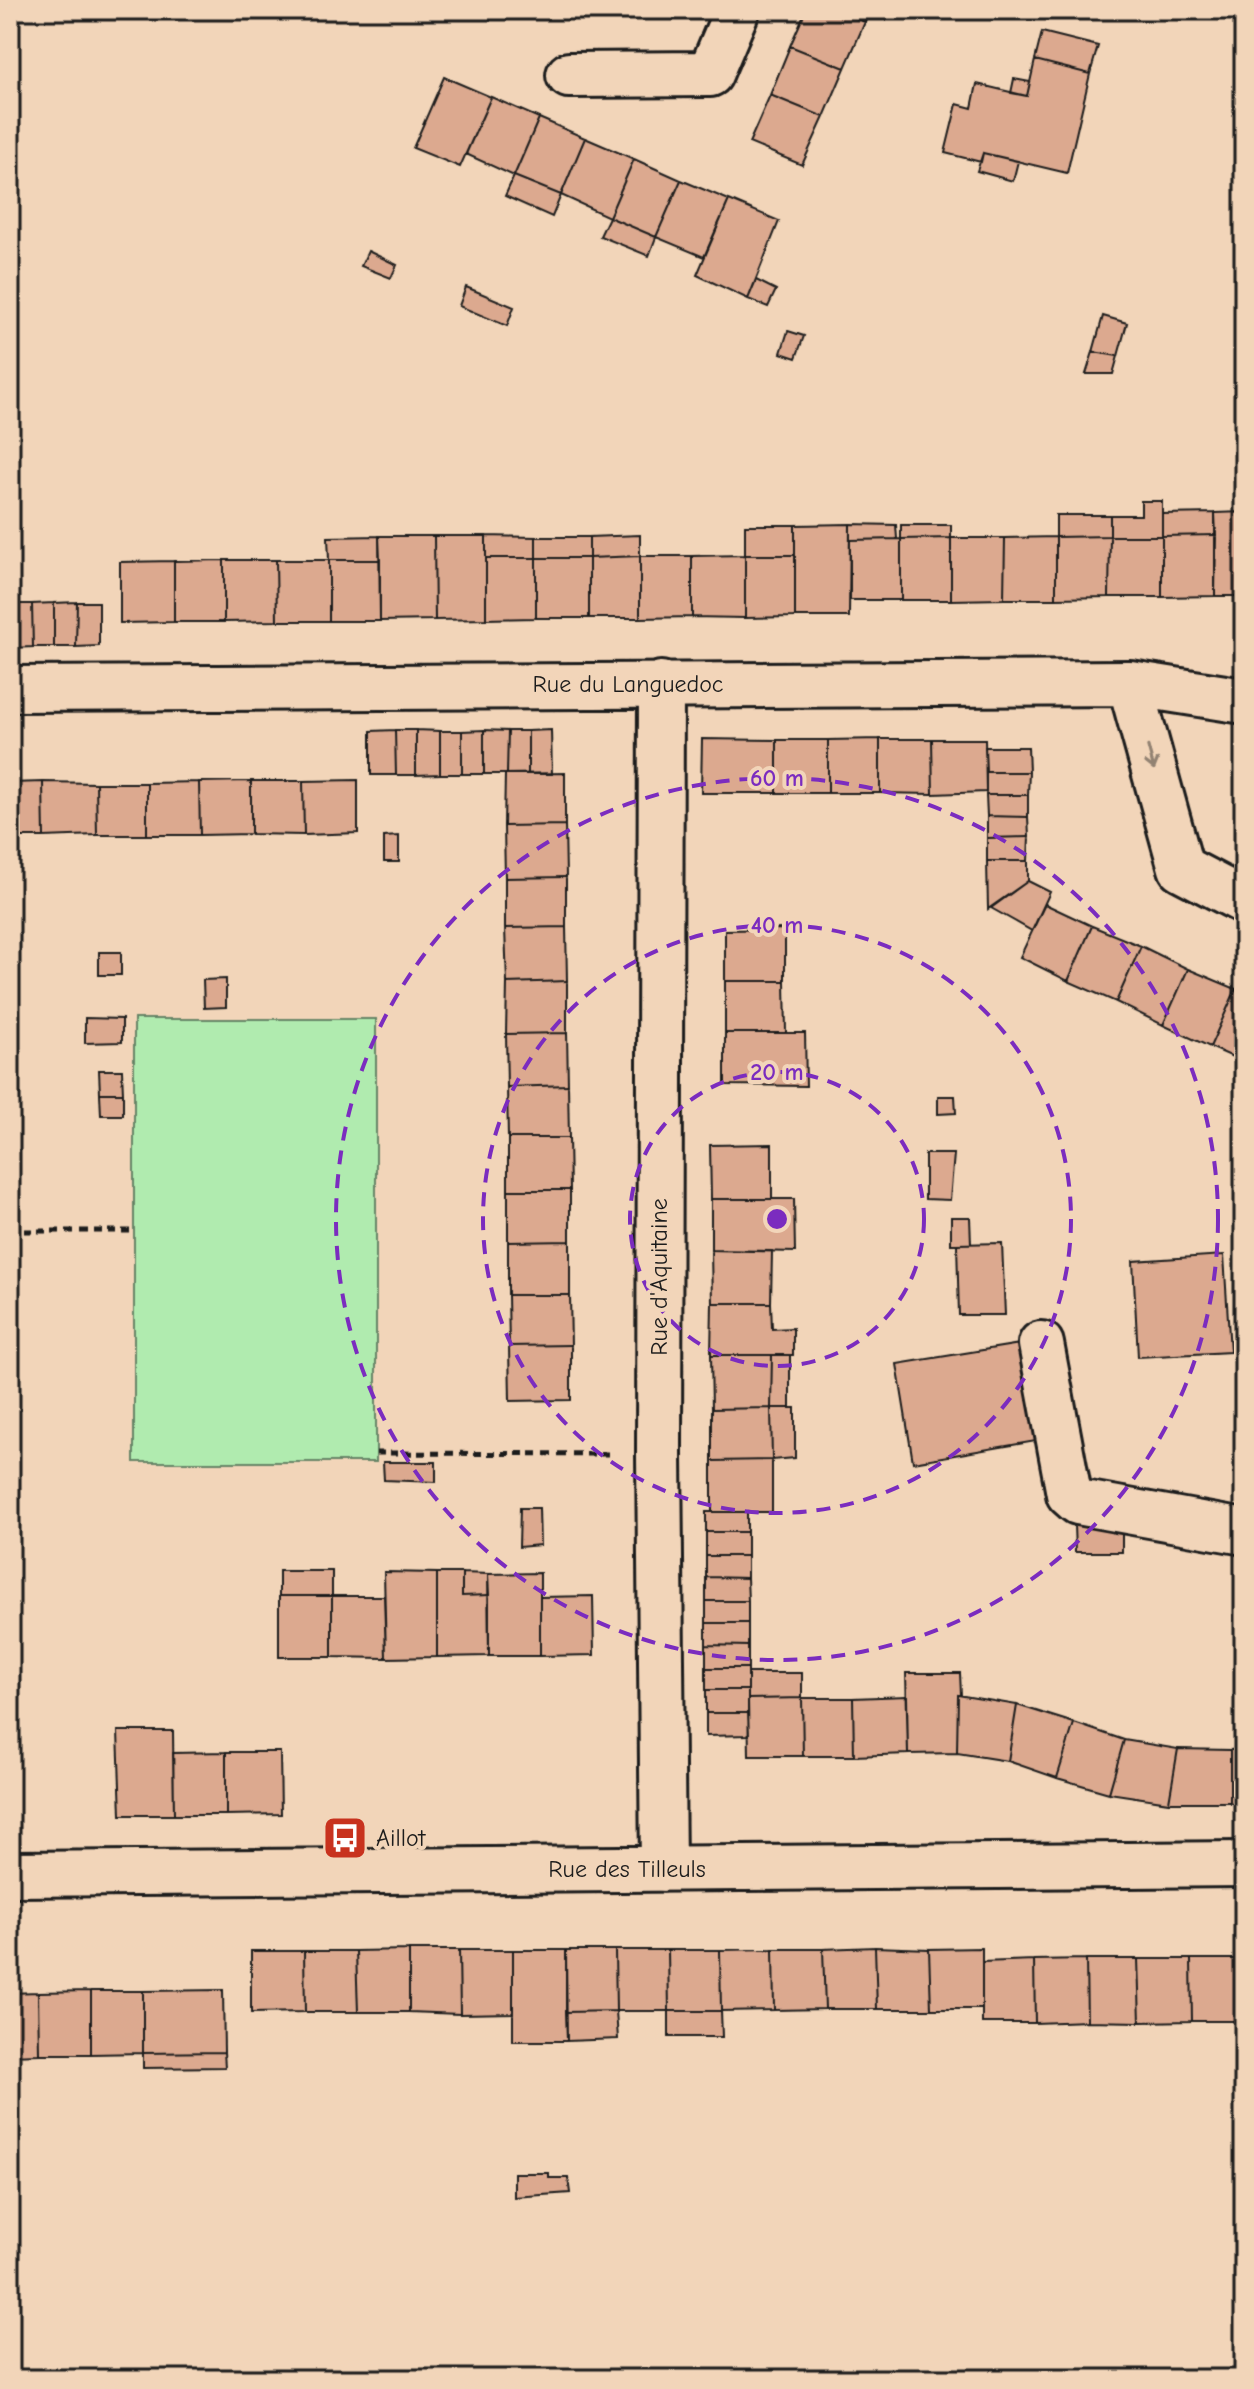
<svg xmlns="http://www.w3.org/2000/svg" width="1254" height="2389" viewBox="0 0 1254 2389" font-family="'Comic Neue',sans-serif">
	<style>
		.green { fill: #b0ebaf; stroke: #668466; stroke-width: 2 }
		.building { fill: #dca98f; stroke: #1c1c1c; stroke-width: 2 }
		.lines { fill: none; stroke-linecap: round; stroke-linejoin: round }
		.minor-casing { stroke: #1c1c1c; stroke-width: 50 }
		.path { stroke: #1c1c1c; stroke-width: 5; stroke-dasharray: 8 6; stroke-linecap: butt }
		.minor { stroke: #f2d5b9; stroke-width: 44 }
		.oneway { stroke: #928272 }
		.ring { fill: none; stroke: #7b2cbf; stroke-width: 4; stroke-dasharray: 14 10 }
		.labels { text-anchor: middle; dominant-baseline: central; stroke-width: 8; stroke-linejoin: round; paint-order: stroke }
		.street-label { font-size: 24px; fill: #1c1c1c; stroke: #f2d5b9 }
		.poi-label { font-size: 24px; fill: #1c1c1c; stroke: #f2d5b9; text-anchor: start }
		.centre { fill: #7b2cbf; stroke: #f2d5b9; stroke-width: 4 }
		.ring-label { font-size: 24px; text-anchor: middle; font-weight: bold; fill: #7b2cbf; stroke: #f2d5b9; stroke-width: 8; stroke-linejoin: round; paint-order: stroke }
	</style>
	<rect width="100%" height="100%" fill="#f2d5b9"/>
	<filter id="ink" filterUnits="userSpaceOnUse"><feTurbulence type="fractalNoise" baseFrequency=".0125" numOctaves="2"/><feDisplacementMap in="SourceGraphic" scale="16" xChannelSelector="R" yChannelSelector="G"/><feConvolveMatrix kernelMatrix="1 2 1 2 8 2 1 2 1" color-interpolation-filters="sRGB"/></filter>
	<g filter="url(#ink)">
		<path class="green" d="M134,1019H376V1462H134Z"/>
		<path class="building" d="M806,10H838L865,22L845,68L790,46Z
			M838,10H871L865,22Z
			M1042,32L1098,46L1090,74L1035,60Z
			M790,46L845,68L824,117L770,95Z
			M1035,60L1090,74L1067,173L983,153L981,162L945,153L957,104L972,108L977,84L1027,96Z
			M444,77L491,97L460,167L413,148Z
			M1014,79L1030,82L1027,96L1011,93Z
			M770,95L824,117L802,165L749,143Z
			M491,97L539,118L514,176L466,154Z
			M539,118L585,138L561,195L514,176Z
			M585,138L634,159L609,217L561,195Z
			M983,153L1018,161L1013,181L977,171Z
			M634,159L681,180L656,237L609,217Z
			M514,176L561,195L552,217L505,196Z
			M681,180L729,200L704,257L656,237Z
			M729,200L779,221L748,299L697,275Z
			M609,217L656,237L649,256L600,236Z
			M368,251L397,265L391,278L361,266Z
			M756,280L776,290L768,307L748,299Z
			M466,287L514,307L507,326L459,306Z
			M1103,316L1127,323L1118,356L1093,352Z
			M788,331L804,336L796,358L781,353Z
			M1093,352L1118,356L1113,374H1086Z
			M1141,501H1162V536H1110V515H1141Z
			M1244,512V596H1215V513Z
			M1215,513L1216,535L1162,536V514Z
			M1056,515H1110V536L1056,537Z
			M850,524L849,617H795V525Z
			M850,524L896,525L897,539L850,540Z
			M745,525H795V555H745Z
			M901,525H951V538L901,539Z
			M640,535V556L589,558V537Z
			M1216,535L1215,596L1162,597V536Z
			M379,536L380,560H329L328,537Z
			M379,536H434L435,620L380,621Z
			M434,536H486V619L435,620Z
			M486,536L536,537V558H486Z
			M1110,536H1162V597H1109Z
			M1110,536L1109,597L1056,598V537Z
			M536,537H589V558H536Z
			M1056,537V599H1004L1005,538Z
			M951,538V600H901V539Z
			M951,538H1005L1004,599L951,600Z
			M901,539V600H850V540Z
			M745,555V618L692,617V556Z
			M745,555H795V617L745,618Z
			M640,556H692V617L640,618Z
			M640,556V618H589V558Z
			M486,558H536V618L486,619Z
			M536,558H589V618H536Z
			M224,560H276L277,621L224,622Z
			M224,560V622H174V561Z
			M276,560H329V621H277Z
			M329,560H380V621H329Z
			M174,561V622L120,623V562Z
			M77,602L76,647H54V603Z
			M77,602H99V646L76,647Z
			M54,603V647H33L32,604Z
			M13,604H32L33,647L12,648Z
			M395,730L396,775H371V731Z
			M395,730H416V775H396Z
			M416,730L440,731V774L416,775Z
			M484,730V774H462V731Z
			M484,730L508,731L507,774H484Z
			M551,730L552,774H528V731Z
			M440,731H462V774H440Z
			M508,731H528V774H507Z
			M702,739L777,740V793H701Z
			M880,739V793H828V740Z
			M880,739H932L933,794L880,793Z
			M932,739H985L986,792L933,794Z
			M777,740H828V793H777Z
			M985,747H1028L1029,772H986Z
			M986,772H1029L1028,795H986Z
			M565,773V825L504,826L505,774Z
			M358,780V833L304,835L303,781Z
			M251,781V834L200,835L199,782Z
			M251,781H303L304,835L251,834Z
			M43,782L96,783L97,835L44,837Z
			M43,782L44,837H10V783Z
			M199,782L200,835H147V783Z
			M96,783H147V835H97Z
			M986,795H1028V817L987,816Z
			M987,816L1028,817L1029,837L987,838Z
			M565,825L566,877L505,878L504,826Z
			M399,836V862H384V837Z
			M1029,837L1028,861H987V838Z
			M987,861H1028V881L988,909Z
			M566,877V927L505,928V878Z
			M1028,881L1050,892L1032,931L991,908Z
			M1045,904L1092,926L1068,981L1020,957Z
			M1092,926L1141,946L1116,1002L1068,981Z
			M566,927L567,981L507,983L505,928Z
			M785,929V981H725V930Z
			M1141,946L1188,969L1163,1025L1116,1002Z
			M99,952H121V975H99Z
			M1188,969L1236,989L1210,1047L1163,1025Z
			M226,979V1007L204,1008L203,980Z
			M567,981V1033L506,1034L507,983Z
			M725,981H785L786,1033H725Z
			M1236,989L1244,993V1062L1210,1047Z
			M85,1018L122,1019V1042L85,1043Z
			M567,1033L568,1085L507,1087L506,1034Z
			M725,1033H805L806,1086L725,1085Z
			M99,1070H122L123,1093H100Z
			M568,1085L569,1138H508L507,1087Z
			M100,1093H123V1115H101Z
			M938,1096H955L956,1113L938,1114Z
			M508,1138H569L570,1190H508Z
			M772,1144V1199H711L710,1145Z
			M925,1154H954L950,1200L925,1199Z
			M508,1190H570V1241L508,1242Z
			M711,1199H794L795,1252L711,1250Z
			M951,1217H970L971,1244H951Z
			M570,1241V1295H508V1242Z
			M1002,1243L1005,1315H959L957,1244Z
			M711,1250L772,1251L771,1303H712Z
			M1224,1255L1230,1352L1138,1357L1133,1261Z
			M508,1295H570L571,1345L509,1346Z
			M712,1303H771L772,1329L793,1328V1355H711Z
			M1020,1344L1036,1441L913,1462L897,1364Z
			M571,1345V1400L510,1401L509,1346Z
			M711,1355H772L771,1408L712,1409Z
			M772,1355H790V1408H771Z
			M771,1408H795V1458L772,1460Z
			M771,1408L772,1460L712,1461V1409Z
			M772,1460V1512H712V1461Z
			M383,1462H436V1482L384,1480Z
			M520,1508H539L540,1545L519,1547Z
			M706,1512H747V1532H706Z
			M1122,1523V1552H1075L1074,1525Z
			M706,1532H747V1556H706Z
			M706,1556H747V1578L706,1577Z
			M279,1571H332V1596H279Z
			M384,1572L437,1573V1657L386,1658Z
			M437,1573H462V1596L489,1595V1656L437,1657Z
			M462,1573L488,1574L489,1595L462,1596Z
			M540,1573V1656H489L488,1574Z
			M706,1577L747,1578L748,1601H706Z
			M279,1596H332V1657H279Z
			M332,1596H384L386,1658L332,1657Z
			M593,1596L594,1655L540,1656V1597Z
			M706,1601H748V1623H706Z
			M706,1623H748V1646L706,1645Z
			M706,1645L748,1646V1668H706Z
			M706,1668H748V1690H706Z
			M748,1673H802V1698L748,1699Z
			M906,1673H960L961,1695H958L957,1753L908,1754Z
			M706,1690H748V1713H706Z
			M958,1695L1017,1705L1008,1761L957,1753Z
			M907,1696L908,1754L854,1756L853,1698Z
			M802,1698L803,1756H749L748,1699Z
			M802,1698H853L854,1756H803Z
			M1017,1705L1074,1723L1057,1778L1008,1761Z
			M706,1713H748L749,1735L706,1736Z
			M1074,1723L1124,1740L1109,1793L1057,1778Z
			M118,1731H173L174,1815H121Z
			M1124,1740L1178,1749L1169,1802L1109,1793Z
			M1178,1749L1230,1750V1802H1169Z
			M1244,1749V1803H1230V1750Z
			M226,1752V1815H174L173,1753Z
			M226,1752H280L281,1814L226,1815Z
			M875,1947L877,2009H825L823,1949Z
			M875,1947L929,1949L931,2009H877Z
			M982,1948V2009H931L929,1949Z
			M773,1949L774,2010L721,2011L720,1950Z
			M773,1949H823L825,2009L774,2010Z
			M409,1950V2012H358L356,1951Z
			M409,1950H459L460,2014L409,2012Z
			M459,1950H513V2013L460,2014Z
			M513,1950H566L567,2041H513Z
			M566,1950H615L616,2011L566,2012Z
			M615,1950H668L669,2011H616Z
			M668,1950H720L721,2011H669Z
			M251,1951H304L305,2012L251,2013Z
			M304,1951H356L358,2012H305Z
			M1086,1959L1087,2021L1035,2023L1034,1960Z
			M1086,1959H1138L1140,2022L1087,2021Z
			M1138,1959H1191L1192,2021L1140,2022Z
			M1191,1959H1243L1244,2021H1192Z
			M1034,1960L1035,2023H982V1962Z
			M223,1990L224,2052L143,2053V1991Z
			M91,1991V2054H39L38,1992Z
			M91,1991H143V2053L91,2054Z
			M38,1992L39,2054L10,2055V1993Z
			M616,2011L618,2039L567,2041L566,2012Z
			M669,2011H721L722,2037H669Z
			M224,2052L225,2067L143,2068V2053Z
			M514,2173H549V2178H568L570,2193L514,2197Z"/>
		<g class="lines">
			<g class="minor-casing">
				<path id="minor" d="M569,75L710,74L737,10
					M1130,683L1181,868L1244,901
					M661,684L659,1454L663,1869
					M10,689L1130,683L1244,701
					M1041,1344L1069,1494L1078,1502L1244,1532
					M10,1874L1244,1864"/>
			</g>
			<path class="path" d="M10,1231H134
				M376,1453L614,1454"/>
			<use href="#minor" class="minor"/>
		</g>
		<defs><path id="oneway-shaft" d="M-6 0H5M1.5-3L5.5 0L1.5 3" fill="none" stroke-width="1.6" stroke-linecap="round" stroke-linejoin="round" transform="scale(2)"/></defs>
		<use class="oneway" href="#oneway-shaft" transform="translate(1151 758) rotate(75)"/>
	</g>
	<g class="ring">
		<circle cx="777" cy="1219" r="147"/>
		<circle cx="777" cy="1219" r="294"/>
		<circle cx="777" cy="1219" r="441"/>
	</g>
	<defs>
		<g id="bus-square" transform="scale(2.3)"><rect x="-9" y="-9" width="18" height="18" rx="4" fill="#c8321e" stroke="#f2d5b9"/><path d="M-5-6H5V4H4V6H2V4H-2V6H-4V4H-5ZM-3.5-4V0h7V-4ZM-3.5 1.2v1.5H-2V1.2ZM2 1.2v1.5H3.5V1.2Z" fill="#fff"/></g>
	</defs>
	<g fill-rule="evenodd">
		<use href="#bus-square" x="345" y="1838"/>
	</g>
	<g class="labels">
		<g class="street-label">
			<text x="628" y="684">Rue du Languedoc</text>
			<text transform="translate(659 1277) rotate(-90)">Rue d'Aquitaine</text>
			<text x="627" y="1869">Rue des Tilleuls</text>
		</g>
		<g class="poi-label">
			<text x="376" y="1838">Aillot</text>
		</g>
	</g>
	<circle cx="777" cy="1219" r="12" class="centre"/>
	<g class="ring-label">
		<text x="777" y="786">60 m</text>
		<text x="777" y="933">40 m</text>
		<text x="777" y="1080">20 m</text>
	</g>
	<rect width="1254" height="2389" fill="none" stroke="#f2d5b9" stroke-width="40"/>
	<rect x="20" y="20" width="1214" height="2349" fill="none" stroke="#1c1c1c" stroke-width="3" filter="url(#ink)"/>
</svg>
